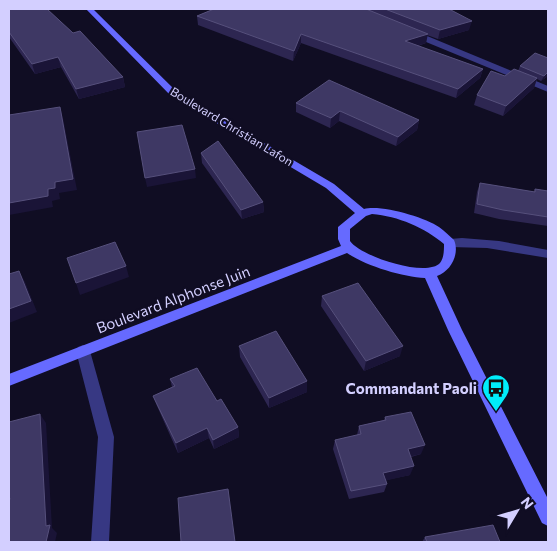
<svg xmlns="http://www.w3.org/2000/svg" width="557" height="551" viewBox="0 0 557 551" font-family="Commissioner,sans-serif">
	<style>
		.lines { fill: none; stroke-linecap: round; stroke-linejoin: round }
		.street { fill: #373883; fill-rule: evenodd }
		.secondary { fill: #666aff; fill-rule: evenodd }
		.wall { fill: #2d2651 }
		.shaded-wall { fill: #1a1437 }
		.building { fill: #3e3864; stroke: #56507c }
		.labels { text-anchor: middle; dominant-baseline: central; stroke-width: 4.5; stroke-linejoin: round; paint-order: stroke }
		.far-street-label { font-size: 12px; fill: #d3cfff; stroke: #100d23 }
		.street-label { font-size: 15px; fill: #d3cfff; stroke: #100d23 }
		.poi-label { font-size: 15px; font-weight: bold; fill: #d3cfff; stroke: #100d23; text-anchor: end }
	</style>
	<rect width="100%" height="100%" fill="#100d23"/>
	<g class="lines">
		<path class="street" d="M409,31H415L548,86V92L409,35Z
			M462,238L499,241L548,250V258L487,248L450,247L444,243L450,239Z
			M83,345L88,347L90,351L114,437L109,542H91L98,437L76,351L78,347Z"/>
		<path class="secondary" d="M86,9H93L177,92L334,184L364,209C380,204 425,217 439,227C445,231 449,236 454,240C460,254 451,271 437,276L462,330L548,499V526L542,523L448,330L425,278C403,277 366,266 347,253L9,386V374L341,246L338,239V227L355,213L326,188L171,96ZM372,214C398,216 425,228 444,244C444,250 444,258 440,263C426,278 360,256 350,241V229L366,216Z"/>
	</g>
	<path class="wall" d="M9,9L73,33L123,77L125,87L79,99L61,67L35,74L9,37Z
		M214,9H449L469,30L438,39L427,35L426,43L418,46L483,69L480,78L456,98L301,43L293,61L198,25L197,16Z
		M520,66L548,76L541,81L537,79L534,88L503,116L474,105L477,95L518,71Z
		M296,103L419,120L417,130L396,146L339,121L330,128L296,112Z
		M201,153L263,202L264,212L242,219L202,163Z
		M480,183L534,192L535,189L548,191V226L499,219L474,213L477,192Z
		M322,296L400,356L364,371L321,306Z
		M239,346L307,381V392L269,408L240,357Z
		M170,379L217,401L238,427L239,437L214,449L209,438L178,453L157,406L153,396L172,387Z
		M385,417L421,454L411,457L410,475L386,480L387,484L384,492L349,499L333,449L335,440L357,435L359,426L384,420Z
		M425,537L500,542H422Z"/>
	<path class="shaded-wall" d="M472,21L469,30L438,39L440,30Z
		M301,34V43L293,61L294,51Z
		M428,34L426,43L403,50L405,41Z
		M58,57L61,67L35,74L32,64Z
		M483,69L480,78L456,98L458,89Z
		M548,72V76L541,81L544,76Z
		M123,77L125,87L79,99L76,89Z
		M537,78L534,88L503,116L506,106Z
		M60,107L63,118L77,190L59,193L60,199L52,201L53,207L9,215V203L48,189L55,182Z
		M340,111L339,121L330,128L331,118Z
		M419,120L417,130L396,146L398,137Z
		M195,169L196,178L147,187L145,178Z
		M263,202L264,212L242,219L241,210Z
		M126,266L129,277L80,295L76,283Z
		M19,271L25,282L37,312L9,323V309Z
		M403,346L400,356L364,371L366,361Z
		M307,381V392L269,408V398Z
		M40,414L46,423L52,528L57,533L55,542H46Z
		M238,427L239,437L214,449L213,440Z
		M207,428L209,438L178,453L176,443Z
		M425,445L421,454L404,458L408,449Z
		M414,466L410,475L380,482L383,473Z"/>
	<path class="building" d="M9,9H47L73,33L80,31L123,77L76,89L58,57L32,64L9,32Z
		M214,9H366L428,34L405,41L483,69L458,89L301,34L294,51L197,16Z
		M385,9H449L472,21L440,30Z
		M535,53L548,58V72L544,76L520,66Z
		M514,69L537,78L506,106L477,95L491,71L505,76Z
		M329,80L419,120L398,137L340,111L331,118L296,103Z
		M60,107L73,179L55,182V188L48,189V196L9,203V115Z
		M182,125L195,169L145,178L137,132Z
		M218,141L263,202L241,210L201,153Z
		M480,183L535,192V189L548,191V217L503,210L477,204Z
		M115,242L126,266L76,283L67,258Z
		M19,271L31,301L9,309V274Z
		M358,283L403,346L366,361L322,296Z
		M276,331L307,381L269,398L239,346Z
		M197,368L217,401L221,399L238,427L213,440L207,428L176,443L153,396L175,386L170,379Z
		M411,412L425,445L408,449L414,466L383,473L387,484L351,491L335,440L361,434L359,426L386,420L385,417Z
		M40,414L46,526L50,525L46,542H9V503L10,498L9,499V422Z
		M228,489L235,542H181L178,498Z
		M493,525L500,542H427L425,537Z"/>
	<defs>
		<g id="bus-pin" transform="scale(1.4375)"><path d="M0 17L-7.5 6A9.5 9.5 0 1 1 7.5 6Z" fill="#00edfa" stroke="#100d23"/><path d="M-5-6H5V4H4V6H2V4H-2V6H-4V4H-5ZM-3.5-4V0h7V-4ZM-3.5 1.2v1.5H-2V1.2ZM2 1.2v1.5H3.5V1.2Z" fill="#111"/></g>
	</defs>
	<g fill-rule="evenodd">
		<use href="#bus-pin" x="496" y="388"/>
	</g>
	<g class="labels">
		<g class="far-street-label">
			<text transform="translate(232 126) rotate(31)">Boulevard Christian Lafon</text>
		</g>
		<g class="street-label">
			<text transform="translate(173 299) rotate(-21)">Boulevard Alphonse Juin</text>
		</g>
		<g class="poi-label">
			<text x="477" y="388">Commandant Paoli</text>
		</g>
	</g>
	<rect width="557" height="551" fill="none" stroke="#d3cfff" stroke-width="20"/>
	<g transform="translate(517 511) rotate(52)" stroke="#100d23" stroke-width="4" paint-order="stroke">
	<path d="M0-4L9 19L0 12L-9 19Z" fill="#d3cfff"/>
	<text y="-8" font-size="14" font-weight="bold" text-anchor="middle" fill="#d3cfff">N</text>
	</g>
</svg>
